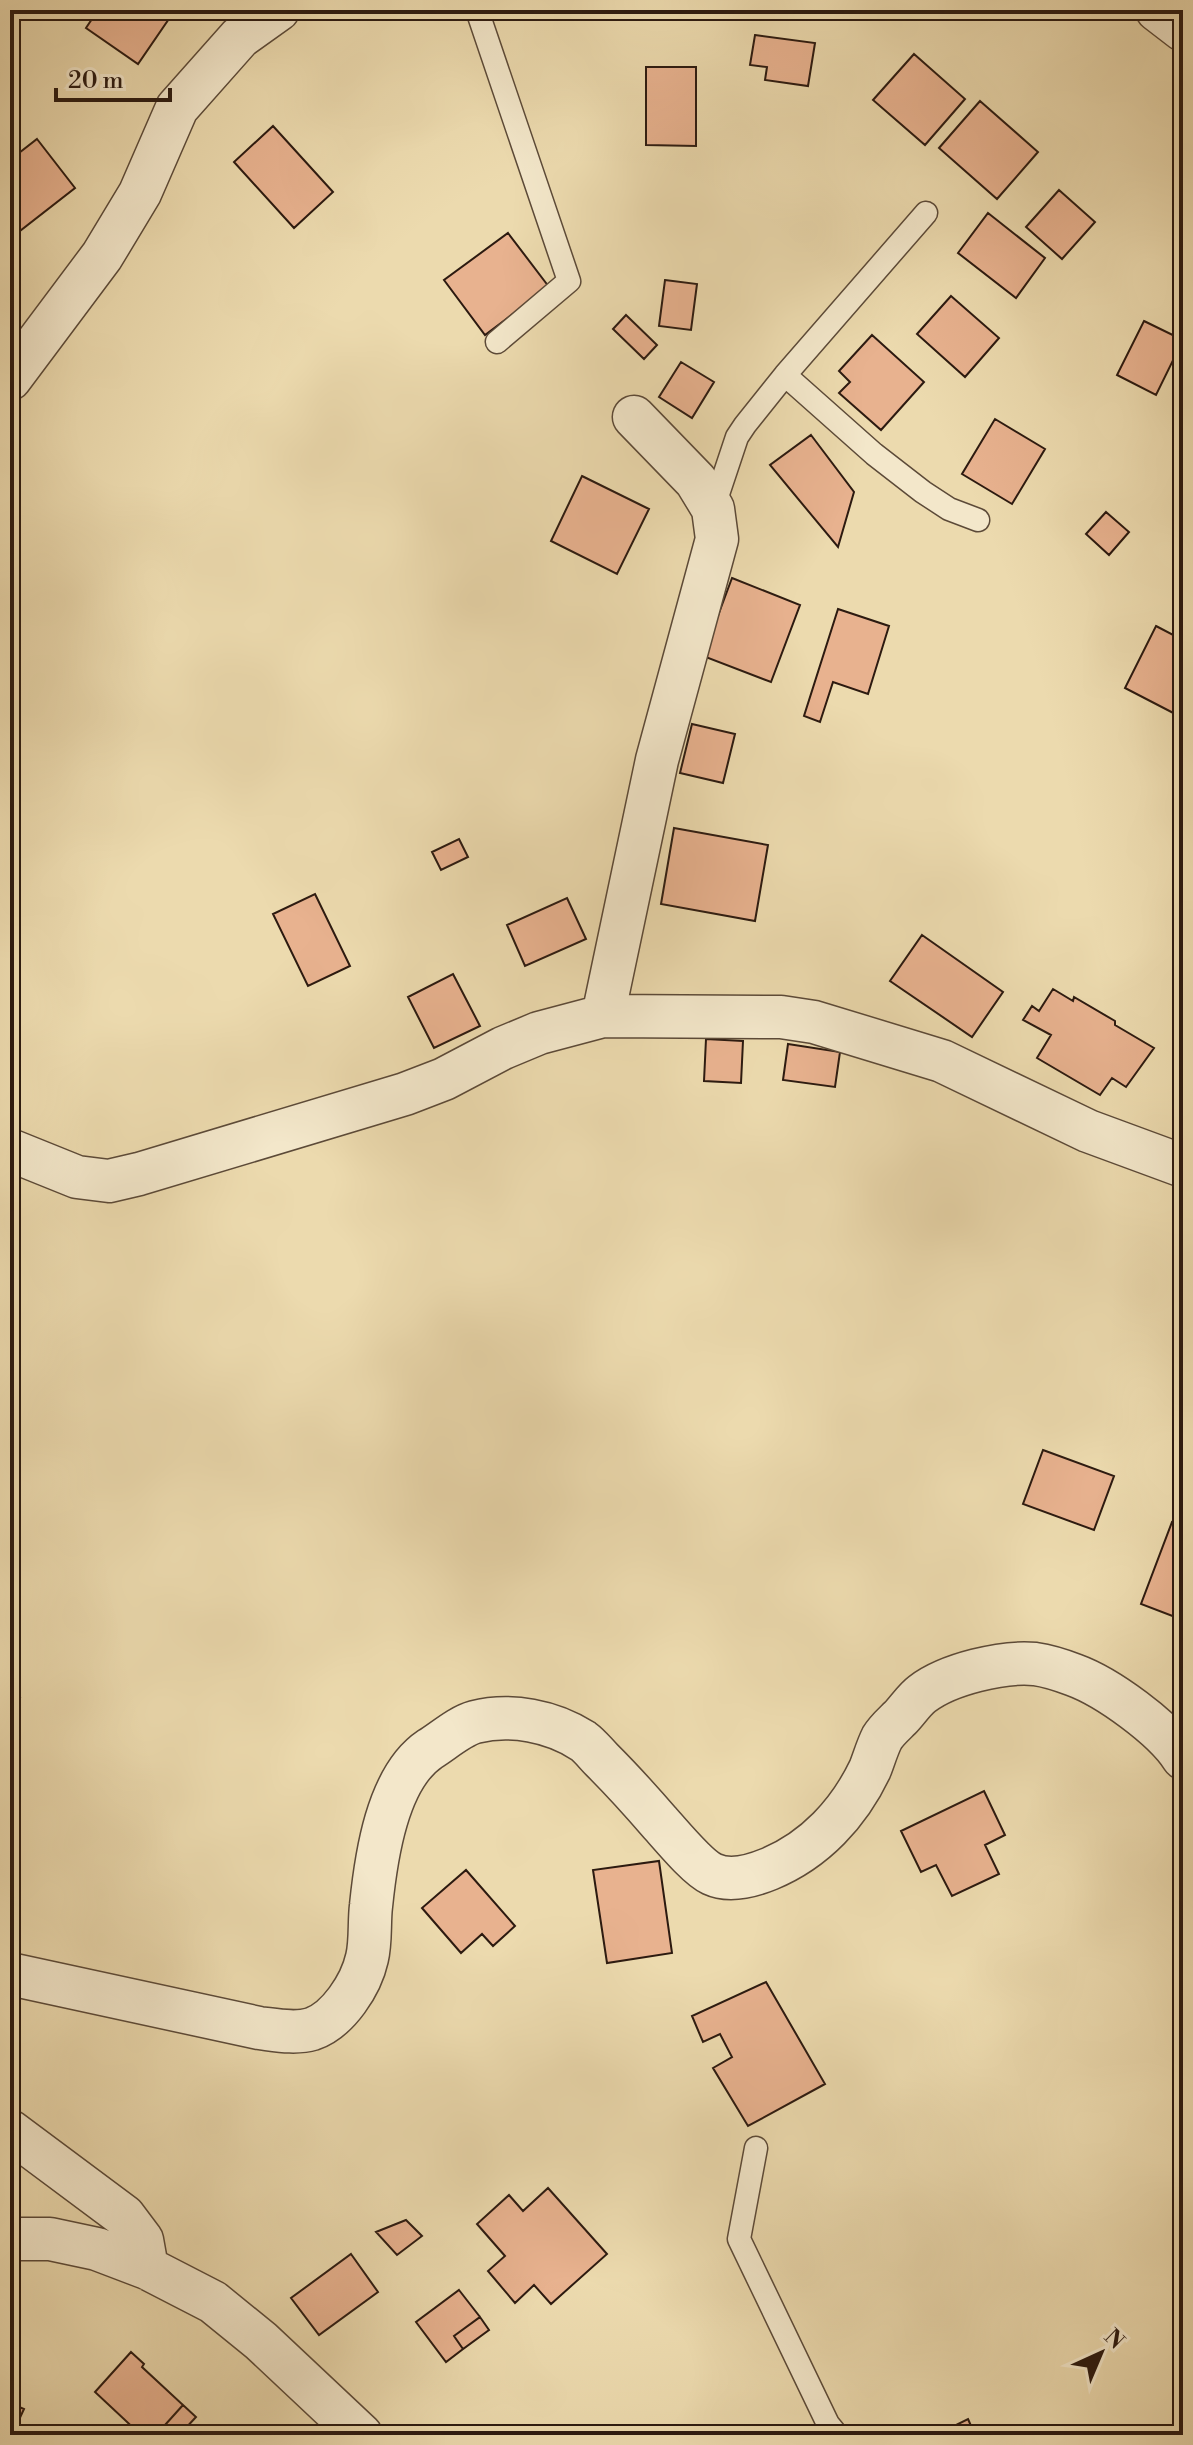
<svg xmlns="http://www.w3.org/2000/svg" width="1193" height="2445" viewBox="0 0 1193 2445" font-family="'Libre Bodoni',serif">
	<style>
		.building { fill: #e8b28f; stroke: #2c1a10; stroke-width: 2 }
		.lines { fill: none; stroke-linecap: round; stroke-linejoin: round }
		.service-casing { stroke: #5c4a38; stroke-width: 25 }
		.minor-casing { stroke: #5c4a38; stroke-width: 45 }
		.service { stroke: #f3e7ca; stroke-width: 22 }
		.minor { stroke: #f3e7ca; stroke-width: 42 }
	</style>
	<rect width="100%" height="100%" fill="#ecdaae"/>
	<filter id="stains"><feTurbulence type="fractalNoise" baseFrequency=".0025" numOctaves="4"/><feColorMatrix values="0 0 0 0 .2 0 0 0 0 .09 0 0 0 0 .02 0 0 0 .5 -.17"/></filter>
	<radialGradient id="worn" r=".72"><stop offset=".6" stop-color="#630" stop-opacity="0"/><stop offset="1" stop-color="#630" stop-opacity=".3"/></radialGradient>
	<path class="building" d="M98,10H175L138,64L86,28Z
		M755,35L815,43L808,86L765,80L767,67L750,65Z
		M914,54L965,99L925,145L873,100Z
		M646,67H696V146L646,145Z
		M980,101L1038,152L997,199L939,148Z
		M273,126L333,192L294,228L234,162Z
		M37,139L75,188L16,234L10,226V160Z
		M1059,190L1095,222L1062,259L1026,227Z
		M988,213L1045,258L1016,298L958,253Z
		M508,233L549,287L485,335L444,280Z
		M665,280L697,284L691,330L659,326Z
		M951,296L999,338L965,377L917,334Z
		M626,315L657,345L644,359L613,329Z
		M1144,321L1183,340L1156,395L1117,375Z
		M872,335L924,382L881,430L839,393L850,382L839,371Z
		M681,362L714,382L692,418L659,397Z
		M995,419L1045,449L1012,504L962,474Z
		M811,435L854,492L838,547L770,465Z
		M582,476L649,509L617,574L551,541Z
		M1106,512L1129,532L1109,555L1086,534Z
		M732,578L800,605L771,682L703,656Z
		M838,609L889,626L868,694L833,682L820,722L804,716Z
		M1156,626L1183,640V718L1125,688Z
		M692,724L735,734L723,783L680,773Z
		M674,828L768,845L755,921L661,904Z
		M459,839L468,857L441,870L432,852Z
		M315,894L350,966L308,986L273,914Z
		M567,898L586,939L525,966L507,925Z
		M922,935L1003,992L972,1037L890,981Z
		M453,974L480,1026L434,1048L408,997Z
		M1053,989L1073,1001L1074,997L1115,1021V1025L1154,1048L1126,1087L1112,1078L1100,1095L1037,1058L1051,1035L1023,1020L1032,1006L1039,1011Z
		M706,1039L743,1041L741,1083L704,1081Z
		M788,1044L840,1052L835,1087L783,1080Z
		M1043,1450L1114,1476L1094,1530L1023,1504Z
		M1183,1493V1515L1175,1513Z
		M1172,1522L1183,1525V1620L1141,1604Z
		M10,1695L20,1698L10,1739Z
		M984,1791L1005,1835L985,1845L999,1874L952,1896L936,1865L921,1872L901,1831Z
		M659,1861L672,1953L607,1963L593,1870Z
		M466,1870L515,1926L493,1946L482,1934L461,1953L422,1908Z
		M766,1982L825,2084L748,2126L713,2068L732,2057L720,2034L703,2042L692,2016Z
		M548,2188L607,2254L551,2304L534,2285L515,2303L488,2271L505,2256L477,2224L509,2195L523,2211Z
		M406,2220L422,2236L397,2255L376,2232Z
		M351,2254L378,2292L319,2335L291,2298Z
		M459,2290L480,2317L454,2336L463,2349L446,2362L416,2322Z
		M480,2317L489,2330L463,2349L454,2336Z
		M131,2352L144,2364L142,2367L183,2405L156,2435H141L95,2392Z
		M10,2403L24,2409L12,2435H10Z
		M183,2405L196,2417L183,2431L187,2435H156Z
		M968,2419L975,2435H960L956,2425Z
		M956,2425L960,2435H936L935,2434Z"/>
	<g class="lines">
		<g class="service-casing">
			<path id="service" d="M477,10L569,281L497,342
				M785,375L874,454L923,492L949,509L978,520
				M713,509L737,437L745,425L785,375L926,213
				M756,2148L739,2239L828,2424L837,2435"/>
		</g>
		<g class="minor-casing">
			<path id="minor" d="M1157,10L1183,30
				M10,379L102,256L140,193L177,108L240,37L278,10
				M603,1016L657,760L717,539L713,509L696,481L634,417
				M10,1150L77,1177L109,1181L139,1174L405,1094L444,1079L503,1048L539,1033L603,1016L781,1017L814,1022L942,1061L1088,1131L1183,1166
				M10,1974L259,2028C276,2030 295,2034 312,2029C338,2020 361,1985 367,1958C371,1942 369,1922 371,1906C376,1857 387,1778 430,1749C443,1741 460,1726 475,1722C511,1713 552,1721 583,1741C590,1746 596,1754 602,1760C622,1780 641,1801 660,1823C671,1835 697,1867 712,1874C729,1882 752,1876 769,1869C815,1850 849,1813 870,1769C874,1759 877,1748 882,1738C886,1731 894,1724 900,1718C907,1711 914,1700 922,1694C948,1674 1003,1661 1035,1664C1049,1666 1061,1670 1074,1675C1107,1687 1164,1728 1183,1758
				M10,2131L124,2216L142,2240L147,2268
				M10,2239H50L97,2249L147,2268L213,2302L261,2341L361,2435"/>
		</g>
		<use href="#service" class="service"/>
		<use href="#minor" class="minor"/>
	</g>
	<rect width="1193" height="2445" fill="none" stroke="#ecdaae" stroke-width="40"/>
	<rect x="12" y="12" width="1169" height="2421" fill="none" stroke="#2c1a10" stroke-width="4"/>
	<rect x="20" y="20" width="1153" height="2405" fill="none" stroke="#2c1a10" stroke-width="2"/>
	<g transform="translate(1101 2353) rotate(44)" stroke="#f3e7ca" stroke-width="6" paint-order="stroke">
	<path d="M0-6L14 30L0 20L-14 30Z" fill="#2c1a10"/>
	<text y="-12" font-size="22" font-weight="bold" text-anchor="middle" fill="#2c1a10">N</text>
	</g>
	<path d="M56 88v12h114v-12" fill="none" stroke="#2c1a10" stroke-width="4"/>
	<text x="68" y="88" font-size="24" fill="#2c1a10" stroke="#f3e7ca" stroke-width="6" paint-order="stroke">20 m</text>
	<rect width="100%" height="100%" filter="url(#stains)"/>
	<rect width="100%" height="100%" fill="url(#worn)"/>
</svg>
